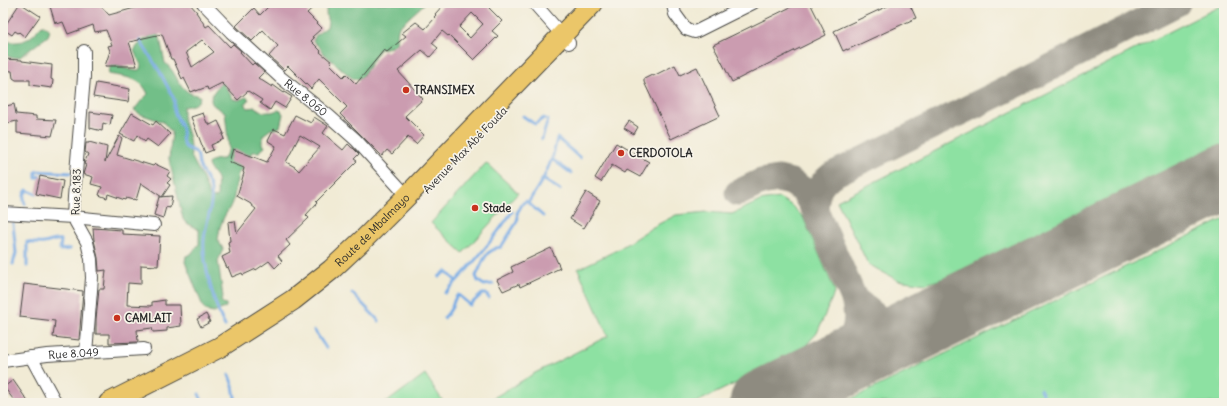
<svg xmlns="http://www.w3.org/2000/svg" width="1227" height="406" viewBox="0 0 1227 406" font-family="Delius,sans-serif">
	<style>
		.green { fill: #8de1a2; stroke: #5c8666 }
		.forest { fill: #72bf88; stroke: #4e755a }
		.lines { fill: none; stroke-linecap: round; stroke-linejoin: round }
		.stream { stroke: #79ace5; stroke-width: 3 }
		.taxiway { stroke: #8e8b80; stroke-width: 27 }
		.runway { stroke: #8e8b80; stroke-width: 67 }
		.building { fill: #cb9cb0; fill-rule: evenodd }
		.minor-casing { stroke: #494844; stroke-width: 14 }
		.trunk-casing { stroke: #494844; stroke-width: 22 }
		.minor { stroke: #fff; stroke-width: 12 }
		.trunk { stroke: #ebc669; stroke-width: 20 }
		.poi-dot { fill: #c8321e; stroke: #f7f3e8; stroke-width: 1.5 }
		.labels { text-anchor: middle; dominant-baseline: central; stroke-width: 3.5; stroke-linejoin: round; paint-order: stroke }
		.poi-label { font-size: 11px; font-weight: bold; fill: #2b2b2b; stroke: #f7f3e8; text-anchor: start }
		.street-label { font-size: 11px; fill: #2b2b2b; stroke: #f7f3e8 }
	</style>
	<rect width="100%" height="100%" fill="#f7f3e8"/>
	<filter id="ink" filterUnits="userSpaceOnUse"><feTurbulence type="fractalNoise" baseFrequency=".025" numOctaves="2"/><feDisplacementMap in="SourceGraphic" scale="8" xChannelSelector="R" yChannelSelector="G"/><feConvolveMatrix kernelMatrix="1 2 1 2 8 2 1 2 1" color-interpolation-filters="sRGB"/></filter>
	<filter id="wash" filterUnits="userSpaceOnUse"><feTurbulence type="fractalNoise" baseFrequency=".012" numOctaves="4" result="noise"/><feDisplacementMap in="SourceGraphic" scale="16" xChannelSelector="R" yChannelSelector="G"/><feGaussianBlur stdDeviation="0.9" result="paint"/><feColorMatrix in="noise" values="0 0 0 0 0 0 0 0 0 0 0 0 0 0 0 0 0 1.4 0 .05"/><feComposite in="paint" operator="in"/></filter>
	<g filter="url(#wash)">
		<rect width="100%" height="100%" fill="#f1ebd5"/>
		<path class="green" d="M1224,6V146L969,270L926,284L897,280L868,264L837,201L1218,7Z
			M486,163L518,193L463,253L431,223Z
			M779,198L791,205L803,217L835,291L817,333L800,352L695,403H485L535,373L608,336L578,269L617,250L653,227L676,215L707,212L732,214L760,201Z
			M1224,219V403H843Z
			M425,374L444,403H383L387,402Z"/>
		<path class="forest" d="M328,3H425L399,27L398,29L396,43L392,47L380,49L362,77L358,79H353L322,52L321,49L313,41L316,35L327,27L328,22C326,16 325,9 328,3Z
			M42,25L46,27L50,30L48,36L20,57L12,58L3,54V41C14,43 25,43 33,35C37,32 38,28 42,25Z
			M153,29L160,38L165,63C175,70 177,84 188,92C191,94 196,95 200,96C199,105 192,105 183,107V119L189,138L191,156L203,179L210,197L213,198L217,197C217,191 218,184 217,179C215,173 209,171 208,164C212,159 218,159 224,159L229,149L225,112C221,110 219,109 216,107C204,100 217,88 222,82H226L227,89L233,99L239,100L246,97L249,99L245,104L248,108L255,107L263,112H272L278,110L281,111L283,114L280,127L274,129H271L263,135V144L265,147L259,152H252L245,165L238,174L233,202L224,217L220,227L218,240L223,249L218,261L223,297L221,301L223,303L226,304V307L214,313L209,312L204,309L185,262L186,256L191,254L199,244V230L185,222L183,219L169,159L172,133L163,122L140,114L134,110L142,100L148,94C141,77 125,77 108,74L109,69L112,65L136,71L140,69L141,65L134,51C138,45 141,40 149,38V35Z"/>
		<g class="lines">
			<path class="stream" d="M139,39L160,72L174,99C175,103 173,107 174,111C176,118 181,123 182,130C183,136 181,140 184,145C187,151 193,148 196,153C199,156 198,161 199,164C201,172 208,179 210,186C215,202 205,224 204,240C202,261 215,308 225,326
				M523,116L533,123L535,124L544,118L548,120L542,139
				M3,149L4,155H3
				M552,159L571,173
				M40,176L36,178V172L37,171L71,173
				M543,179L560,190
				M528,203L544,177L553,156L557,138L580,158
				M25,204C23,199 23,195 27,190L36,194
				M13,264L16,253L13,224
				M27,266V242C33,243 38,244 44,243C50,242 55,239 61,240L60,250L70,249
				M439,277L446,271L456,281
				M493,284L484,285L478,281L476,276L484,259L488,253L496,248L501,247L515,225L518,218L517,213L523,203L526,201L543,216
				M1222,288L1224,290
				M352,293L379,321
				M445,293C470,268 492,241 512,212
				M444,318C447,315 450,311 452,307C454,302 454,298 458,295L470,305L482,294H486L489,298
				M314,330L326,348
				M229,375L233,386L236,403
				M1040,389L1047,403
				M199,394L203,403
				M188,401L189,403
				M1015,402L1016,403
				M1120,402L1121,403"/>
			<path class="taxiway" d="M738,193L761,182L778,179L791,182L803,190L815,210L853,296C864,328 850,344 832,369
				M815,210C816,193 818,186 832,175L1030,78L1177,3
				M854,299L878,318L894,324L921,325"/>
			<path class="runway" d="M763,403L1224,178"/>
		</g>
		<g id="blocks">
			<path class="building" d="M20,3L40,16L25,37L19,32L18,33L15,31L12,35L3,29Z
				M49,3H91L93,6L98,3L109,15L153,3H189L197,12H196L206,27L209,25L230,47L233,44L241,51L240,52L252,65L254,63L264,72L258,78L272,87L273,85L284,93V92L292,97L285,108L275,102L270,110L260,103L262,100L248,91L238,100L222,83L208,90L207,87L196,91V90L191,92L184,78L182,79L173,59H171L162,34L139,39V40L129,42L137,66H105L110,51L108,46L112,45L106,30L95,32L93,25L68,34L63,22L57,24V22L55,23ZM202,40L214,52L192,67L186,52Z
				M272,3H318L307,13L322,28L312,37L314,38L311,41L321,51L320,52L332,62L330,64L343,77L346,74L356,84L384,50L387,52L406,36L402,33L416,22L425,29L435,18L434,17L436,15L435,14L445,3H494L489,8L502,21L492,31L498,36L474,60L449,35L448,36L442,31L432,43L438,48L430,57L422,50L398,71L423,99L405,116L424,135L416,144L408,137L392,154L387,150L382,156L340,114L347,107L319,79L311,89L288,66L284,70L269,56L278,46L263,30L252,41L236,26L254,8L260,15ZM472,13L483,24L470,38L459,27Z
				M799,3H810L826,35L732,82L713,45Z
				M894,3H909L916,18L847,50V49L843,51L834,31Z
				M3,59L22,60V61L52,65L51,79L53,80L52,88L30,85V80H16L13,78L12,71L3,70Z
				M675,65L680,75L697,67L720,116L671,139L644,82V79L652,75L653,76Z
				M96,83L130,89L128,102L93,97Z
				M14,104L16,114L36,116V119L56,120L52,136L17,133V121L3,124V107Z
				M90,112L112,115L110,125L103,123L102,131L90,128Z
				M132,113L153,125L156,121L170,134L158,147L147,139L145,142L137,135L134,141L120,134Z
				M203,113L207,123H209L210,125L218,121L224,134H222L224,139L211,145L213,150L205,153L191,117Z
				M295,115L311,123L314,117L328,126L323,133L343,150L348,144L352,148H353L359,154L354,159L357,161L316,202L317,203L306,215L309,218L286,240L290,245L278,256L282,261L275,268L269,261L256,270V269L243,275L242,273L232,277L228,267L227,268L222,257L230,253L228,242L230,241L228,222L235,221L237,233L256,209L251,205V204L237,196L244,173L243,172L244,168L229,162L233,149L267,162L276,146L268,141L274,129L285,134ZM300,135L320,147L299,171L295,167L286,162Z
				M629,121L638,127L634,134L624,128Z
				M119,136L122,138L117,155L153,166L155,164L170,171L167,176L171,179L167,183L170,185L162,197L141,183L136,200L133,199V200L126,198L125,200L108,194L107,198L99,195L102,187L91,184L93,177L83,174L86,165L84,164L88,154L85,152L86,143H89V142L107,147L105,162Z
				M616,143L649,162L640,177L627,170L625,173L612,165L601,182L595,178Z
				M40,176L63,181L60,199L36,194Z
				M586,192L600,201L584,228L570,219Z
				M172,196L170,208L166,207L163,218L154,215L159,197Z
				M93,228L122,230V234L160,236L158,266L141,265V284L128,283L127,305L152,306V302L165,300V305H180L181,326L167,328V331L153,332L152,328L137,330L138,342L109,343V334H96V319L99,289H104L106,270L99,271L98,258L94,240Z
				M551,248L560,268L520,287L519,284L503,291L497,280L513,272L511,267Z
				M24,284L83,291L79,340L53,337L55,321L20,317Z
				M206,314L210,322L201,327L197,319Z
				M13,380L29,403H16L4,387Z"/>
		</g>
	</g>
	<g filter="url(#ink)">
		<use href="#blocks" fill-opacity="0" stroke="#494844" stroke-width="1"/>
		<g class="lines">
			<g class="minor-casing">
				<g id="minor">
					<path id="s1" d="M203,3L231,32L280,77L329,116L356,140L407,196"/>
					<path d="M534,3L569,43"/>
					<path d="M675,3L673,5L675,14L686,29L695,32L753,3"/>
					<path d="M84,51V77L74,197L73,217L87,242L91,259L92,278L86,353"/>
					<path d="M3,213L73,217L154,225"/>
					<path d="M31,357L56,403"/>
					<path id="s2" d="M3,361L47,355L144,349"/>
				</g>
			</g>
			<g class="trunk-casing">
				<g id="trunk">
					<path id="s3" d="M109,403L220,347L293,300L331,270L365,238L407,196L593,3"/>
				</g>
			</g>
			<use href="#minor" class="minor"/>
			<use href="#trunk" class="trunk"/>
		</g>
	</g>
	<g class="poi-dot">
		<circle cx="406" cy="90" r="4"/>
		<circle cx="621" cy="153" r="4"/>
		<circle cx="475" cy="208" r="4"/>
		<circle cx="117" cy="318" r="4"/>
	</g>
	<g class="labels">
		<g class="poi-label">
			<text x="414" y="90">TRANSIMEX</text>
			<text x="629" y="153">CERDOTOLA</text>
			<text x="483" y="208">Stade</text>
			<text x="125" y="318">CAMLAIT</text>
		</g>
		<g class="street-label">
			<text stroke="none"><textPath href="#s1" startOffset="140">Rue 8.060</textPath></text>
			<text transform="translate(465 150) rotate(-46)">Avenue Max Abé Fouda</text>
			<text transform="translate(76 192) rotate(-88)">Rue 8.183</text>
			<text stroke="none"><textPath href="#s3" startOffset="317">Route de Mbalmayo</textPath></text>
			<text stroke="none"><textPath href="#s2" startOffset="71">Rue 8.049</textPath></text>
		</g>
	</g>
	<rect width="1227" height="406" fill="none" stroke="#f7f3e8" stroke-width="16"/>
</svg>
